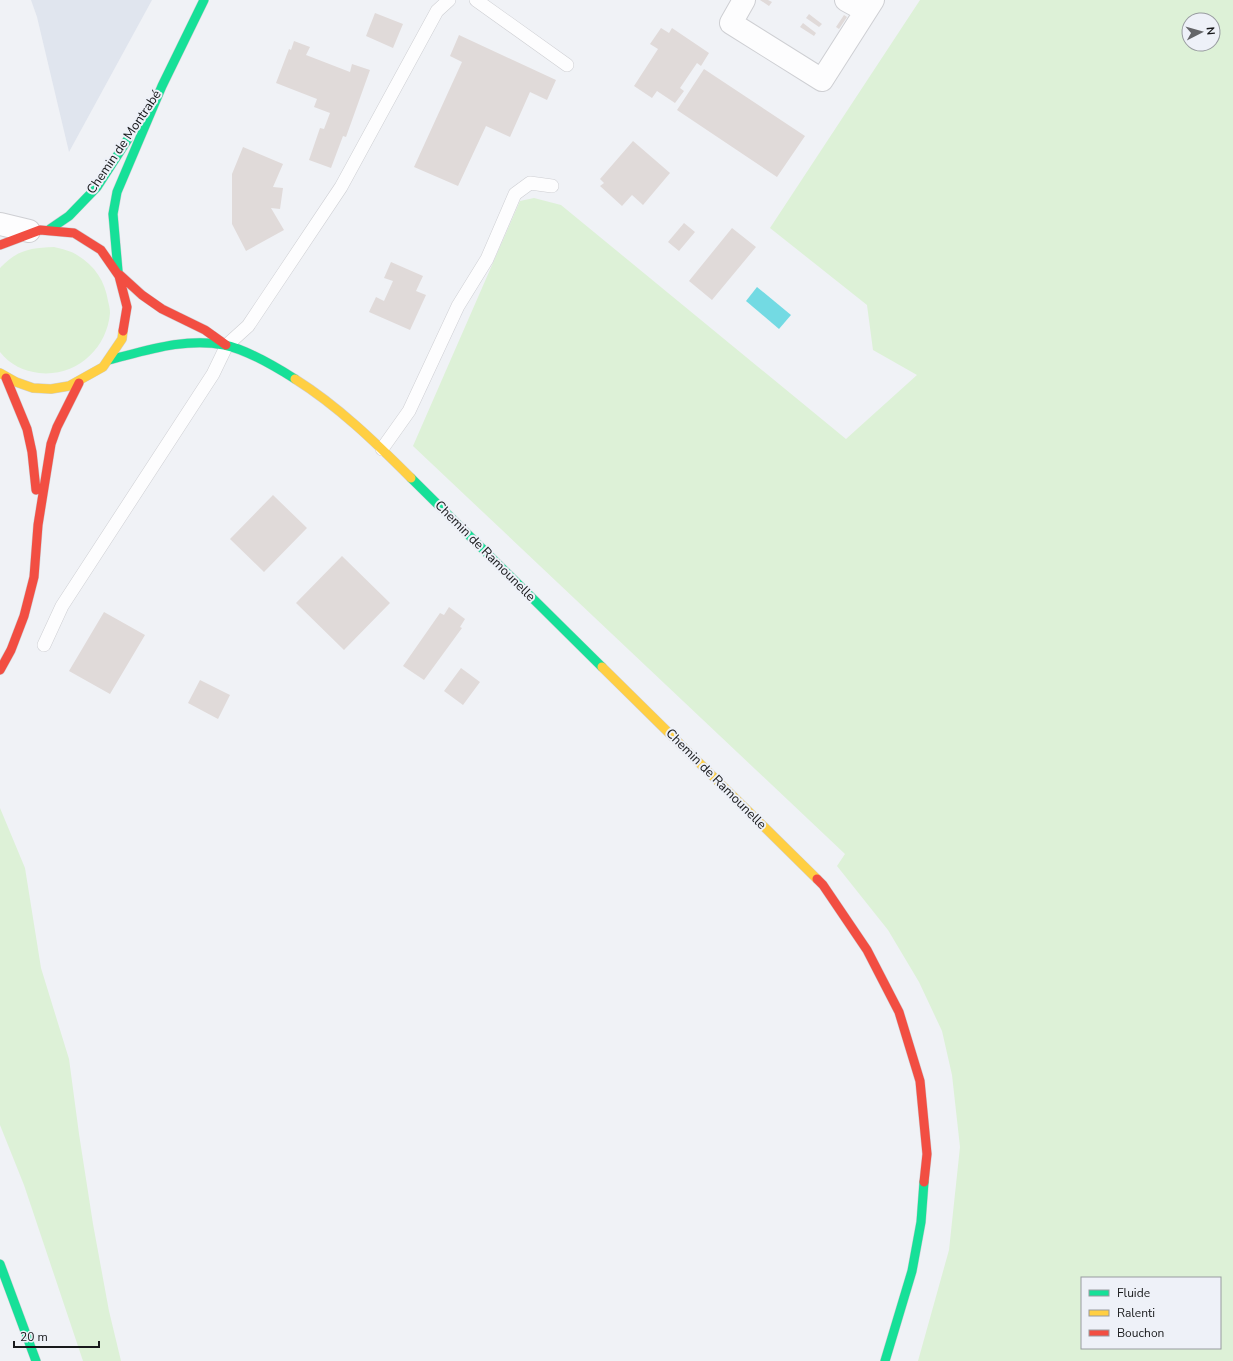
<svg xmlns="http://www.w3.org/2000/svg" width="1233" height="1361" viewBox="0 0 1233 1361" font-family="'Nunito Sans',sans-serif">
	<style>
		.built { fill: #e0e5ee }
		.green { fill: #ddf1d7; fill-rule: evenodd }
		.water { fill: #73dae3 }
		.building { fill: #e0dad9 }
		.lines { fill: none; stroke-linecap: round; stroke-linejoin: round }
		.lane-casing { stroke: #cecfd3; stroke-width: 14 }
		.street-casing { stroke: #cecfd3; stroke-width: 24 }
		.fast-casing { stroke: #cecfd3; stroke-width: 10 }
		.slow-casing { stroke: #cecfd3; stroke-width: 10 }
		.jam-casing { stroke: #cecfd3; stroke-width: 10 }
		.lane { stroke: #fdfdfe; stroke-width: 13 }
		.street { stroke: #fdfdfe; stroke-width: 22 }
		.fast { stroke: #16e098; stroke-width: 9 }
		.slow { stroke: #ffcf43; stroke-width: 9 }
		.jam { stroke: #f24e42; stroke-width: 9 }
		.labels { text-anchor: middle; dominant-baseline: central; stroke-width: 4; stroke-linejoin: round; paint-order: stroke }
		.street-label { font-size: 13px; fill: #18191b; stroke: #eef1f8 }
	</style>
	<rect width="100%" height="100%" fill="#f0f2f6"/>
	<path class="built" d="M31,0H152L69,152L37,17Z"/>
	<path class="green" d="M920,0H1233V1361H918L949,1250L960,1147L952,1075L942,1031L919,982L888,930L837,866L845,854L413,446L520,201L534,198L561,205L846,439L917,375L873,350L867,305L770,228ZM1189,20H1213V44H1189ZM1082,1278H1220V1348H1082Z
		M54,247C62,249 71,251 77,255C95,266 105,281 108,301C109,305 110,309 110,313C107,349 76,377 39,373C24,371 10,365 0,352V268C17,250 30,248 54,247Z
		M0,808L25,868L41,968L69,1059L79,1134L93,1224L109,1311L121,1361H83L24,1185L0,1125Z"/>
	<path class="water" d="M757,287L791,315L779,329L746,301Z"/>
	<path class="building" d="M760,0H768L772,2L769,6Z
		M375,13L403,24L393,48L366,36Z
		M809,14L822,24L819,27L806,18Z
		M844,15L847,17L839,29L836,27Z
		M803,23L816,33L814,36L800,27Z
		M661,28L669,33L672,28L709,53L701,66L697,63L680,88L684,91L675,103L657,91L652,98L634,86L658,49L650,44Z
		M459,35L556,80L547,100L530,92L510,137L486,126L458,186L414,167L462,62L450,56Z
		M294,41L310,47L306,55L350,72L352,64L370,70L346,137L343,136L331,168L309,160L320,128L324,129L330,113L314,107L317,99L276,83L289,49L291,50Z
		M704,69L805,136L777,177L677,110Z
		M633,141L670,173L643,205L632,195L622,206L600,186L604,183L600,179Z
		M243,147L283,164L273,187L283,188L280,209L271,208L284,230L246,251L232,224V174Z
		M684,223L695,232L679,251L668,242Z
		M732,228L756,247L712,300L689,281Z
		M391,262L423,276L416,291L426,295L410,330L369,312L376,297L384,301L393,281L384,278Z
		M273,495L307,528L264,572L230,539Z
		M342,556L390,603L344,650L296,603Z
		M449,607L465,619L460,627L462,628L424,680L403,666L440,613L444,615Z
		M104,612L145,635L110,694L69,671Z
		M461,668L480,682L463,705L444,691Z
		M200,680L230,695L218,719L188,703Z"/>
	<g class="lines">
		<g class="lane-casing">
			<path id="lane" d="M476,0L567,65
				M382,449L409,411L458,306L487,259L515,194L530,183L552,186
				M44,645L62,606L213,374L227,345L248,326L341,187L437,11L449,0"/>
		</g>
		<g class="street-casing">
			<path id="street" d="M744,0L731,23L822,80L873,0
				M846,0L866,11
				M0,224L29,231"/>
		</g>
		<g class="fast-casing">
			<path id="fast" d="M50,229L69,216L97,187L128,139
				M118,271L113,214L117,192L162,86L204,0
				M109,360C145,351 186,337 224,345C245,349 276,367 295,379
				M411,478L602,667
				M0,1264L36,1361
				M885,1361L912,1271L921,1222L924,1182"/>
		</g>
		<g class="slow-casing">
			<path id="slow" d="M0,373L16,382L33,388L51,389L69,386L103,367L122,339L123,331
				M295,379C338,406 375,442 411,478
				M602,667L817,879"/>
		</g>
		<g class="jam-casing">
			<path id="jam" d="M0,245L40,230L74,233L101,250L119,276L127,307L123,331
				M120,275L142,295L162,309L205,330L226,345
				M6,378L27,429L32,452L36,490
				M0,670L11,650L24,616L34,577L38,525L51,444L57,427L79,383
				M817,879L823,885L867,950L899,1012L920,1081L927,1154L924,1182"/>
		</g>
		<use href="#lane" class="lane"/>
		<use href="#street" class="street"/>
		<use href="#fast" class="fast"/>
		<use href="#slow" class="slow"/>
		<use href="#jam" class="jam"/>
	</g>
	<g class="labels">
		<g class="street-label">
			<text transform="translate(124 142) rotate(-56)">Chemin de Montrabé</text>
			<text transform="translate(485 551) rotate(45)">Chemin de Ramounelle</text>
			<text transform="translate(716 779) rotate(45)">Chemin de Ramounelle</text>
		</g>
	</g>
	<rect x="1081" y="1277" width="140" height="72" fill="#eef1f8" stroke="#989ba0"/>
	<rect x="1089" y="1290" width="20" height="6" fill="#16e098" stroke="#989ba0"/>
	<text x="1117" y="1297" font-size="12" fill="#18191b">Fluide</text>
	<rect x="1089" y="1310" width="20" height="6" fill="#ffcf43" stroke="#989ba0"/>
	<text x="1117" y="1317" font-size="12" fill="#18191b">Ralenti</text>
	<rect x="1089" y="1330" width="20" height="6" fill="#f24e42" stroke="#989ba0"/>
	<text x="1117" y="1337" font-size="12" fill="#18191b">Bouchon</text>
	<g transform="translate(1201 32) rotate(84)"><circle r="19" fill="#eef1f8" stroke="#989ba0"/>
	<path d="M0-3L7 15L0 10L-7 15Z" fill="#646568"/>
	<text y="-6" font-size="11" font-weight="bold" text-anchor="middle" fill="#18191b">N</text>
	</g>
	<path d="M14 1341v6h85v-6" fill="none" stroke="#18191b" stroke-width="2"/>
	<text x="20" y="1341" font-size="12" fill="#18191b" stroke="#eef1f8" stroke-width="3" paint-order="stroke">20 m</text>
</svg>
